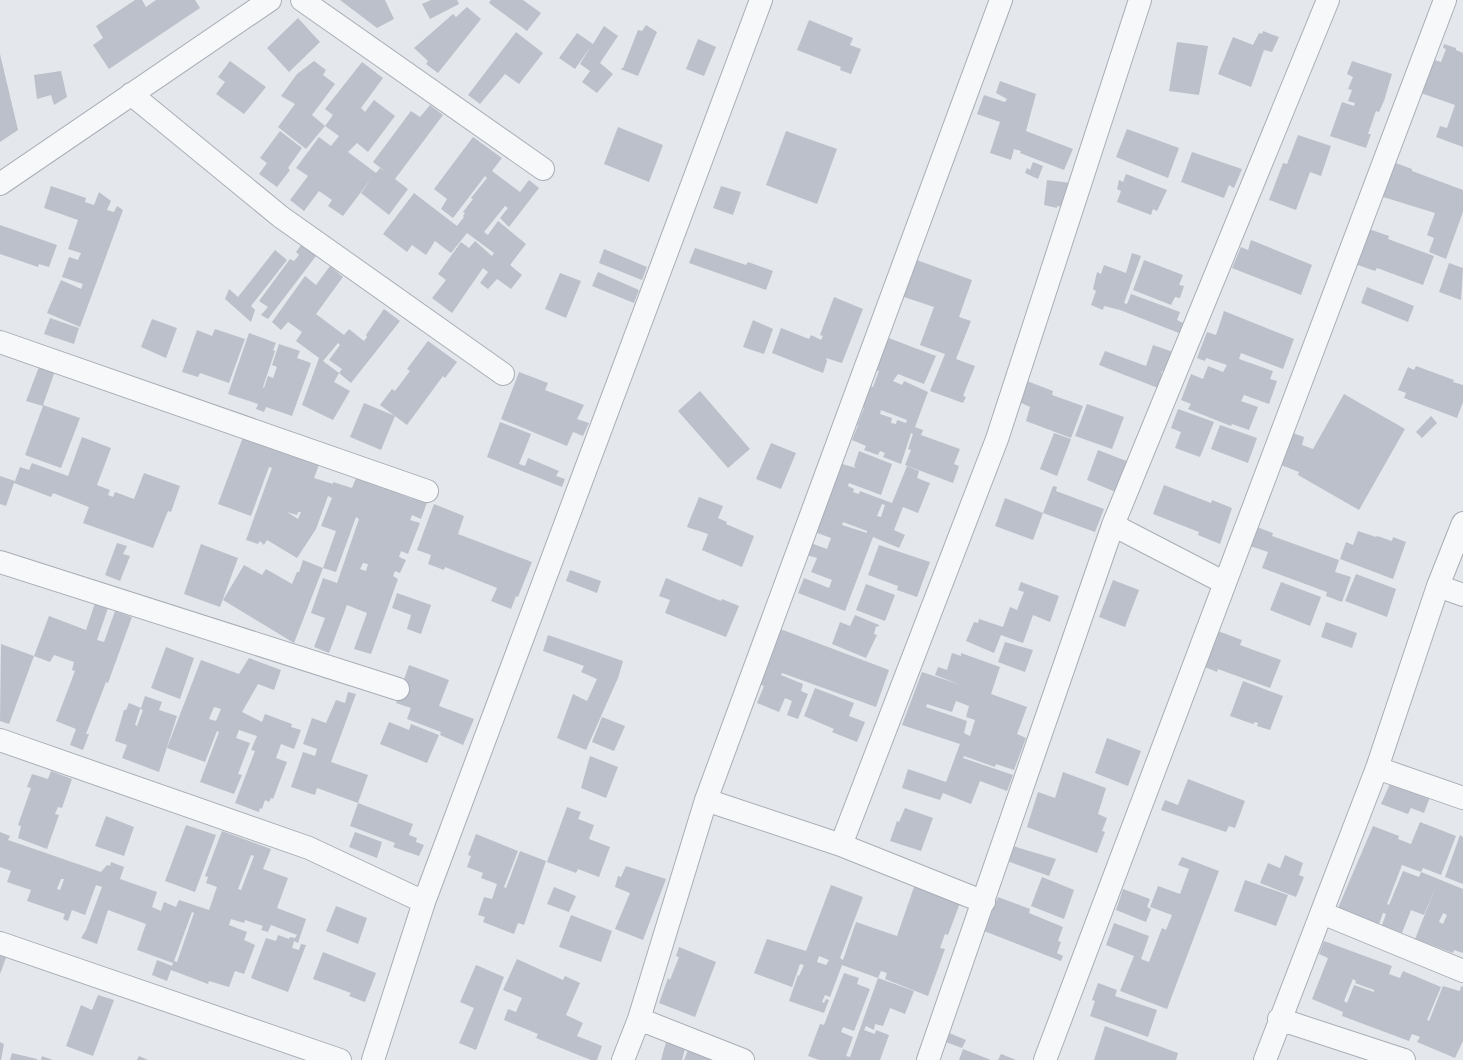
<svg xmlns="http://www.w3.org/2000/svg" width="1463" height="1060" viewBox="0 0 1463 1060" font-family="Cabin,sans-serif">
	<style>
		.building { fill: #bbc0ca; fill-rule: evenodd }
		.lines { fill: none; stroke-linecap: round; stroke-linejoin: round }
		.street-casing { stroke: #a9aeb7; stroke-width: 24 }
		.street { stroke: #f7f8fa; stroke-width: 22 }
	</style>
	<rect width="100%" height="100%" fill="#e4e7ec"/>
	<path class="building" d="M135,0H142L146,7L156,0H195L200,8L109,69L93,45L103,38L96,26Z
		M340,0H385L394,19L377,28Z
		M431,0H457L459,4L430,19L422,4Z
		M491,0H523L541,13L527,31L489,3Z
		M467,7L481,19L438,73L426,64L428,61L414,48L453,14L456,17Z
		M298,18L320,42L289,72L267,48Z
		M809,20L853,38L850,45L861,49L851,74L840,70L841,67L797,50Z
		M646,25L657,32L638,76L620,69L623,68L638,30L642,31Z
		M604,26L618,36L600,63L613,74L597,93L582,82L590,71L580,64L591,46L575,69L559,58L577,33L593,44Z
		M1263,31L1279,37L1272,52L1264,50L1251,87L1218,74L1233,37L1253,45L1259,33L1262,34Z
		M516,32L543,53L519,84L505,74L480,104L468,95Z
		M698,39L716,47L704,76L686,69Z
		M1177,42L1208,46L1199,95L1169,91Z
		M1444,44L1456,48V50L1463,53V147L1436,137L1440,126L1447,128L1455,105L1418,92L1431,59L1441,62L1443,57L1446,49L1443,48Z
		M0,54L18,130L0,142Z
		M230,61L266,87L244,114L216,94L225,82L218,77Z
		M314,61L326,70L323,75L335,84L312,115L325,126L306,149L278,127L295,104L281,96L297,74Z
		M1352,61L1392,74L1384,101L1379,112L1376,111L1368,134H1371L1366,148L1330,136L1342,102L1354,106L1355,103L1348,101L1352,90L1348,89L1353,77L1347,74Z
		M362,62L383,78L361,108L365,112L374,100L395,116L368,152L357,143L348,152L376,173L380,168L386,172L373,162L411,111L420,117L430,105L443,115L395,179L408,189L389,215L361,193L373,176L343,216L328,206L332,200L319,191L304,211L290,200L308,176L296,168L319,137L331,146L339,136L325,126L333,115L325,109Z
		M61,71L67,97L54,105L51,95L37,99L34,75Z
		M1000,81L1036,94L1026,131L1073,149L1064,170L1020,153L1021,151L1014,149L1011,160L990,153L1000,122L977,114L984,95L1005,102L1007,99L996,93Z
		M618,127L663,145L649,182L604,164Z
		M1127,129L1179,148L1168,178L1116,157Z
		M280,131L302,148L288,168L290,170L277,187L259,174L267,163L260,158Z
		M786,131L837,149L817,204L766,185Z
		M1298,135L1331,146L1321,176L1310,172L1296,210L1269,200L1283,163L1287,164Z
		M473,137L502,158L492,171L520,192L529,180L539,188L509,227L500,218L508,208L505,206L484,232L488,235L498,221L526,244L510,265L522,275L511,289L497,279L488,289L480,283L488,272L483,268L452,313L432,298L446,280L438,274L461,242L469,248L475,241L492,256L494,253L467,233L451,253L435,241L426,255L412,245L407,252L383,234L414,193L457,226L464,217L463,216L465,213L463,212L473,199L471,198L487,178L485,176L453,218L441,209L447,199L434,189Z
		M1192,152L1242,169L1234,188L1229,185L1224,198L1181,182Z
		M1033,162L1043,166L1038,179L1025,173L1027,168L1030,170Z
		M1393,162L1412,169V171L1463,190V212L1446,259L1429,252L1434,238L1427,235L1435,213L1380,196Z
		M1126,174L1167,190L1157,211L1153,209L1151,215L1117,202L1121,191L1117,189L1119,180L1123,182Z
		M1047,180L1079,184L1071,208L1057,206V208L1044,205Z
		M51,186L86,198L85,202L94,205L99,192L111,201L107,210L114,212L117,206L123,210L80,327L47,313L61,280L81,289L83,284L62,277L69,257L78,260L81,253L68,249L78,220L44,208Z
		M721,186L741,192L733,215L713,208Z
		M0,225L57,245L49,267L39,264L38,267L0,254Z
		M1369,229L1389,236L1388,239L1434,256L1423,285L1377,268L1375,271L1355,264Z
		M1251,240L1312,265L1301,295L1232,268L1241,247L1248,250Z
		M301,245L316,256L268,319L261,315L268,307L259,301L290,259L294,261L299,255L296,252Z
		M695,248L746,265L748,262L773,271L766,290L689,263Z
		M604,249L647,267L642,280L599,263Z
		M275,250L287,260L251,306L255,310L251,322L225,299L229,289L238,297Z
		M1132,253L1141,256L1124,303L1127,304L1131,294L1180,312L1177,320L1183,323L1179,333L1120,310L1104,306L1103,310L1091,305L1096,291L1093,289L1097,272L1101,274L1104,265L1126,273Z
		M914,259L972,280L959,317L971,321L956,359L975,366L963,396L966,397L963,403L930,391L945,354L920,345L934,307L901,296Z
		M1144,260L1183,275L1179,285L1184,286L1180,298L1175,297L1171,305L1133,290Z
		M1449,263L1463,268L1461,300L1439,292Z
		M330,266L343,277L316,314L344,335L349,329L364,341L367,337L366,335L384,309L400,321L351,383L339,373L342,369L329,360L340,345L338,343L323,361L339,373L334,382L350,391L333,420L302,405L319,358L296,341L302,332L288,322L281,330L272,322L305,276L316,285Z
		M598,272L639,290L634,303L592,286Z
		M560,273L581,281L566,318L545,309Z
		M1367,287L1414,306L1408,322L1361,303Z
		M834,297L863,309L842,363L826,358L827,361L823,373L772,353L781,328L809,339L811,335L821,340L823,336L820,335Z
		M1224,311L1294,339L1283,369L1241,353L1239,359L1273,371L1270,379L1277,381L1269,404L1244,395L1241,401L1258,407L1249,430L1232,424L1231,426L1188,409L1191,404L1181,400L1191,374L1203,379L1208,366L1223,372L1227,365L1206,358L1205,361L1197,358L1207,332L1216,335Z
		M50,318L79,328L74,344L44,334Z
		M152,319L177,328L166,358L141,347Z
		M753,320L773,329L764,354L743,347Z
		M215,329L245,339L229,383L200,373L198,377L182,372L197,330L212,336Z
		M249,333L276,343L273,350L275,351L263,387L264,388L268,376L273,378L277,367L272,365L279,344L300,351L297,358L311,363L292,416L266,407L264,412L256,409L258,404L228,394Z
		M886,337L936,356L924,384L898,374L893,381L902,385L904,381L928,392L915,427L923,430L921,435L960,449L954,464L959,466L953,483L905,465L911,450L908,449L913,434L911,433L901,464L883,457L885,453L880,451L878,455L864,450L866,446L852,440L858,425L854,424L855,422L858,423L864,408L861,406L869,386L873,387L879,371L875,370ZM881,410L907,420L906,423L897,420L896,424L891,423L892,418L880,414Z
		M428,341L457,362L445,378L443,376L407,425L380,405L392,389L395,391L410,371L407,369Z
		M1153,345L1173,352L1164,372L1162,371L1161,373L1163,374L1158,388L1099,365L1105,351L1146,366Z
		M40,364L55,371L43,405L80,418L61,468L25,455L43,406L26,401Z
		M1416,366L1454,380L1453,382L1463,385V402L1457,418L1404,398L1406,393L1398,390L1408,367L1414,370Z
		M519,372L548,383L545,390L584,405L577,419L589,423L583,436L573,432L567,446L501,419Z
		M1027,381L1053,391L1052,395L1083,406L1071,438L1026,421L1030,407L1019,402Z
		M700,391L750,449L728,468L678,411Z
		M1344,394L1405,429L1359,510L1298,475L1299,472L1281,465L1293,433L1304,437L1302,445L1313,449Z
		M364,403L395,416L381,450L350,437Z
		M1087,404L1124,417L1112,449L1075,436Z
		M1178,409L1214,422L1200,457L1175,448L1181,432L1171,428Z
		M1431,416L1437,423L1422,438L1416,432Z
		M500,422L531,434L519,464L525,466L528,458L559,471L556,476L565,479L562,487L487,457Z
		M1220,425L1257,438L1248,463L1211,449Z
		M1054,433L1071,439L1057,476L1040,469Z
		M82,437L111,448L97,485L110,490L108,495L113,497L115,492L134,499L144,473L180,486L171,512L168,511L153,548L83,523L89,507L53,493L51,497L14,483L6,506L0,504V476L15,481L20,467L29,470L32,463L68,476Z
		M243,437L319,465L314,478L333,484V482L352,488L356,478L373,484L374,481L391,487L390,490L413,499L414,495L428,500L421,519L412,515L410,520L420,523L408,554L401,551L399,557L406,560L400,573L395,571L393,576L398,579L371,654L354,649L367,613L347,605L329,653L314,647L325,618L311,613L323,578L337,583L359,519L356,517L336,572L323,568L336,531L321,526L332,498L328,496L316,529L297,558L267,540L264,545L260,541L258,544L246,540L272,468L269,467L251,516L218,504ZM287,512L297,515L298,512H301L298,519ZM363,563L368,564L366,571L360,569Z
		M771,443L796,453L781,489L756,479Z
		M1098,450L1129,462L1118,493L1087,480Z
		M859,451L892,464L881,495L849,483L848,486L854,489L853,492L859,494L860,491L892,503L907,466L919,471L917,478L930,483L918,513L903,507L894,530L905,535L899,548L873,537L845,611L798,593L804,578L829,588L832,580L811,572L817,558L803,554L808,542L827,549L831,538L812,531L839,463L856,468L854,466ZM882,504L885,505L881,517L877,516ZM843,522L867,531V533L842,525Z
		M1164,485L1211,503L1212,500L1232,508L1220,544L1198,535L1199,532L1153,514Z
		M1053,486L1057,487L1056,491L1104,509L1095,532L1043,513Z
		M699,497L723,506L718,518L727,522L726,524L754,536L742,567L702,550L708,534L687,527Z
		M1005,498L1043,513L1033,540L995,526Z
		M434,504L464,516L458,534L532,562L518,597L516,596L511,609L491,601L497,588L445,567L444,570L428,564L431,555L417,550Z
		M1257,527L1273,533L1272,536L1339,560L1335,572L1351,577L1342,602L1326,596L1327,592L1262,568L1268,552L1250,546Z
		M1358,531L1376,537L1377,536L1392,541L1393,537L1406,542L1393,579L1340,559L1346,542L1353,545Z
		M117,543L127,546L123,554L130,556L120,581L105,575Z
		M201,544L238,558L220,607L184,594Z
		M879,545L930,562L917,597L897,590L898,586L868,575Z
		M303,560L323,568L294,643L223,600L244,565L262,575L266,569L292,584L297,572H299Z
		M570,570L601,581L597,593L566,581Z
		M1356,574L1396,589L1387,617L1345,601Z
		M666,578L721,601L722,599L739,606L726,637L665,613L670,600L659,596Z
		M1113,580L1139,590L1125,627L1099,617Z
		M1021,582L1059,596L1050,622L1033,615L1023,643L1001,635L994,653L966,641L974,622L978,623L979,619L1003,627L1010,607L1017,610L1024,592L1018,590Z
		M1281,582L1321,597L1310,626L1270,610Z
		M866,584L895,595L885,621L856,610Z
		M397,593L431,605L421,634L407,629L411,615L392,608Z
		M95,603L108,608L97,640L104,642L115,611L132,617L108,683L106,682L86,734H89L83,750L70,745L76,729L56,721L75,671L72,670L74,662L54,655L50,662L34,656L49,616L86,630Z
		M855,615L879,625L878,627L876,626L874,634L877,635L866,658L832,644L840,622L850,626Z
		M1326,622L1357,633L1352,648L1321,637Z
		M775,627L889,670L876,707L782,673L781,675L803,684L801,691L808,694L798,719L787,715L792,701L785,698L779,712L757,703L764,686L757,683Z
		M1218,631L1242,640L1240,645L1281,660L1270,688L1218,669L1217,672L1205,667Z
		M548,635L623,661L618,678L586,750L557,738L573,694L587,701L597,679L581,672L584,666L543,651Z
		M1005,642L1033,650L1025,672L998,662Z
		M1,644L34,656L9,724L0,721Z
		M166,647L194,658L180,699L151,688Z
		M952,653L961,656V653L1000,667L991,694L1027,707L1017,734L1026,738L1014,770L996,764L995,767L964,756L963,758L1013,775L1007,791L980,781L971,804L943,793L940,800L902,788L908,769L946,782L960,744L902,725L922,672L961,685L935,675L938,667L947,670ZM956,701L969,706L966,717L975,720L970,736L964,733L967,721L926,707L927,704L952,712Z
		M249,658L281,670L274,690L258,684L242,712L262,722L265,714L292,724L291,727L301,730L294,749L281,744L276,758L287,762L273,799L271,798L269,802L265,800L262,809L260,808L259,812L235,803L255,751L251,750L257,736L239,730L236,738L250,743L238,774L242,775L234,794L200,782L219,732L217,731L205,762L167,748L201,660L239,674ZM214,707L221,709L216,721L209,719Z
		M409,665L449,680L439,706L474,719L463,745L440,735L441,732L407,719L411,708L396,703Z
		M1243,681L1283,696L1270,730L1257,726L1258,723L1255,722L1253,724L1230,716Z
		M815,688L854,703L849,716L865,722L857,742L832,732L834,729L804,716Z
		M348,692L356,694L331,762L368,775L358,803L317,788L315,795L291,787L303,752L315,756L317,749L303,744L312,718L326,723L336,700L345,703Z
		M145,696L162,702L159,710L177,716L159,772L122,758L127,745L115,741L124,710H126L129,703L141,708ZM140,709L143,710L137,726L135,725Z
		M602,717L625,726L614,751L592,742Z
		M389,722L409,730L411,724L439,735L427,763L380,744Z
		M1107,738L1141,751L1128,786L1095,773Z
		M590,756L618,767L606,798L581,788Z
		M51,771L72,779L62,808L58,807L55,814L59,815L47,849L18,838L21,826L18,825L31,788L27,787L32,774L48,779Z
		M1063,772L1106,788L1098,814L1107,818L1102,831L1105,832L1097,853L1027,827L1038,792L1055,798Z
		M1393,777L1432,792L1424,813L1411,808L1408,814L1381,804Z
		M1188,779L1245,801L1235,828L1229,826L1226,832L1161,810L1165,800L1178,805Z
		M358,803L413,824L409,835L417,838L416,842L424,845L419,856L393,847L395,843L350,826Z
		M567,807L581,812L578,819L594,825L589,839L610,847L599,877L578,869L576,873L547,862Z
		M905,808L933,818L921,851L890,841L897,821L899,822Z
		M106,816L134,827L124,856L95,846Z
		M1420,822L1456,836L1441,875L1423,868L1421,872L1463,889V953L1454,950L1453,953L1415,939L1437,884L1424,915L1411,910L1402,933L1382,925L1386,914L1383,913L1379,924L1338,908L1373,826L1399,836L1398,839L1411,844ZM1402,865L1421,872L1419,877L1403,871L1389,905L1387,904ZM1443,913L1447,915L1443,924L1439,922Z
		M186,825L216,835L195,892L165,881Z
		M222,831L271,849L263,869L288,878L277,908L306,919L298,943L294,941L292,948L299,950L301,944L306,945L288,992L251,978L266,938L276,941L278,935L289,939L290,937L295,938L297,935L271,925L268,932L261,930L263,926L245,920L244,923L231,919L229,925L247,932L244,940L255,945L244,974L235,971L229,987L209,981L208,984L171,970L167,981L152,975L157,960L172,966L173,963L137,950L146,924L108,910L97,944L81,938L86,930L102,887L96,885L85,915L72,910L68,921L63,919L65,914L27,901L31,890L7,882L11,871L0,867V832L10,836L8,840L101,872L107,865L110,866L111,862L124,867L120,879L157,892L152,907L161,911L164,902L176,907L179,900L209,910L217,887L206,883L208,877L205,876ZM251,855L254,856L241,890L238,889ZM61,879H64L60,890L57,889ZM192,912L194,913L177,962L174,961Z
		M355,832L382,842L377,858L349,847Z
		M476,834L518,851L504,887L506,888L520,851L546,861L524,925L518,923L514,934L483,922L485,917L478,915L484,897L492,899L497,884L481,878L483,873L467,867L471,856L468,855Z
		M1460,835L1463,837V884L1445,877Z
		M1013,846L1056,859L1049,876L1007,861Z
		M1285,855L1303,863L1299,875L1304,877L1296,897L1260,883L1268,863L1280,868Z
		M1182,857L1219,871L1167,1009L1120,991L1134,956L1106,945L1114,923L1149,936L1141,959L1149,962L1162,928L1166,930L1172,915L1150,907L1158,886L1180,894L1189,869L1178,865Z
		M626,866L666,879L643,940L615,929L630,893L615,887L618,876L621,877Z
		M1042,877L1074,890L1064,919L1031,906Z
		M1245,880L1288,895L1276,926L1234,911Z
		M915,884L960,903L948,935L945,934L940,948L945,949L928,996L885,979L887,973L881,971L878,978L842,965L830,997L825,995L822,1002L824,1003L826,999L829,1000L824,1013L789,1001L798,975L799,976L804,965L800,964L792,987L754,973L767,939L806,951L831,885L863,897L840,958L843,960L856,922L897,936ZM819,956L829,960L826,965L817,962Z
		M554,887L576,896L569,912L547,904Z
		M1123,889L1150,899L1147,907L1151,909L1146,922L1116,910Z
		M998,897L1030,909L1029,913L1063,927L1058,941L1061,942L1057,953L1063,956L1061,961L984,931Z
		M336,906L367,918L358,944L326,931Z
		M571,915L612,931L601,962L559,947Z
		M1324,941L1392,966L1389,974L1400,978L1403,971L1441,987L1427,1020L1429,1021L1443,986L1460,991L1461,986L1463,987V1041L1455,1058L1417,1042L1420,1037L1412,1034L1409,1041L1342,1016L1343,1012L1312,999L1328,958L1319,954ZM1353,979L1356,981L1355,983L1374,990V992L1354,985L1347,1003L1344,1001Z
		M679,947L716,962L695,1017L659,1003L668,978L670,980L679,957L676,956Z
		M0,952L7,955L0,974Z
		M323,952L376,973L365,1002L349,996L351,993L313,979Z
		M517,959L563,980L565,976L580,983L566,1015L583,1023L577,1036L602,1046L597,1060H591L536,1038L538,1034L504,1020L508,1009L516,1012L522,998L503,990Z
		M476,965L504,977L476,1050L459,1043L474,1008L460,1002Z
		M844,973L859,978L857,984L870,989L854,1031L843,1027L841,1032L853,1037L846,1056L850,1057L878,978L914,991L905,1014L890,1008L883,1026L875,1024L874,1030L866,1026L864,1030L875,1034L876,1030L889,1035L880,1060H819L808,1056L820,1024L824,1025Z
		M1098,983L1117,990L1115,996L1157,1010L1148,1037L1090,1016L1095,1001L1092,1000Z
		M98,995L114,1000L93,1056L66,1046L81,1005L92,1010Z
		M1105,1026L1178,1053L1176,1060H1094Z
		M947,1032L966,1040L962,1048L943,1041Z
		M0,1042L4,1044L1,1060H0Z
		M666,1042L685,1049L682,1060H661Z
		M963,1049L991,1060H959Z
		M688,1050L711,1058V1060H684Z
		M12,1053L37,1059V1060H10Z
		M1001,1054L1016,1060H998Z
		M42,1056L53,1060H41Z
		M139,1056L148,1060H137Z"/>
	<g class="lines">
		<g class="street-casing">
			<path id="street" d="M302,0L543,169
				M131,94L281,217L503,374
				M0,184L270,0
				M0,342L427,491
				M1113,525L1225,583
				M0,562L398,689
				M1438,586L1463,595
				M0,740L309,848L424,902
				M1377,768L1463,798
				M706,800L841,845L984,902
				M841,845L997,439L1140,0
				M1322,913L1463,971
				M0,943L340,1060
				M639,1019L743,1060
				M1279,1019L1404,1060
				M373,1060L424,902L761,0
				M623,1060L639,1019L706,800L1001,0
				M928,1060L1113,525L1328,0
				M1045,1060L1445,0
				M1265,1060L1377,768L1438,586L1463,523"/>
		</g>
		<use href="#street" class="street"/>
	</g>
</svg>
